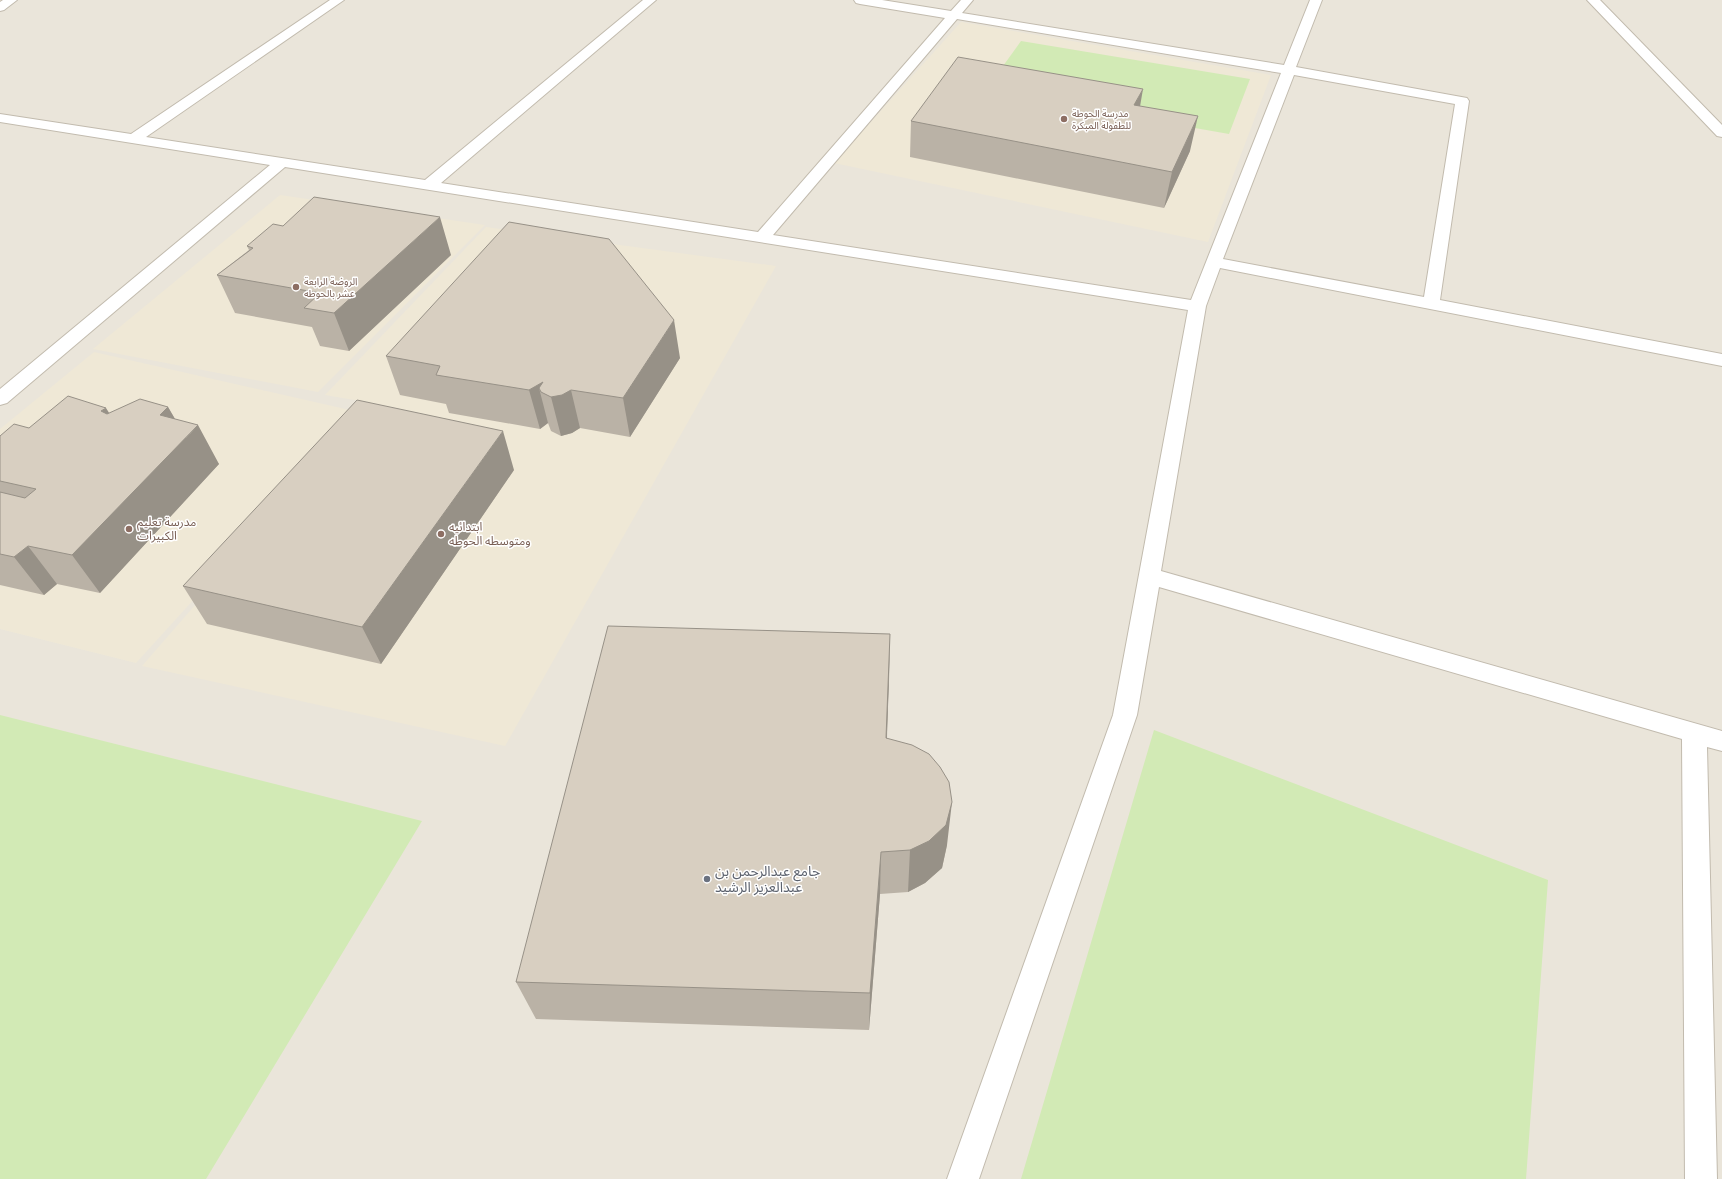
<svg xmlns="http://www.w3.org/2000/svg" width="1722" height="1179" viewBox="0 0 1722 1179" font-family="'Archivo Narrow','Noto Sans Arabic',sans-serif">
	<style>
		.residential { fill: #eae5da }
		.education { fill: #efe8d6 }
		.green { fill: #d2eab5 }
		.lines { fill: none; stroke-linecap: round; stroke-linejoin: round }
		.minor-casing { stroke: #c2bbae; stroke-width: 2 }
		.minor { fill: #fff; fill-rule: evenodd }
		.wall { fill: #bab2a6 }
		.shaded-wall { fill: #979187 }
		.building { fill: #d8cfc1; stroke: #979187 }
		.education-dot { fill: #8d6e63; stroke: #fff; stroke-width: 1.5 }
		.worship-dot { fill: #6b7280; stroke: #fff; stroke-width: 1.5 }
		.labels { text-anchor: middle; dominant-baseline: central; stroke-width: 3; stroke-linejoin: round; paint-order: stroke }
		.far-education-label { font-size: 10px; fill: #785e54; stroke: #fff; text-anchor: start }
		.education-label { font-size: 12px; fill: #785e54; stroke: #fff; text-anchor: start }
		.near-worship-label { font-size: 14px; fill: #5b616d; stroke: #fff; text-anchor: start }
	</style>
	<rect width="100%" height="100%" fill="#f6f3ec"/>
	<path class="residential" d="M0,0H1722V1179H0Z"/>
	<path class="education" d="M961,22L1271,75L1208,242L834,163Z
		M280,195L485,225L318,392L93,349Z
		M486,227L776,266L505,746L142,666L347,431L136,663L0,629V429L94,352L363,413L372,403L325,395Z"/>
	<path class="green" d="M1021,41L1250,79L1229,134L985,91Z
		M0,715L422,821L206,1179H0Z
		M1154,730L1548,880L1526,1179H1021Z"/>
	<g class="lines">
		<g class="minor-casing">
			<path id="minor" d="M3,0H17L4,10L0,11V2Z
				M330,0H344L146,137L425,180L643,0H656L441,183L758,232L945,18L860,4L856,3L854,0H882L951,11L961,0H973L962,13L1284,65L1310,0H1322L1296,67L1467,98L1469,101L1440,300L1722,354V366L1220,268L1206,306L1161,571L1722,731V751L1707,747L1717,1179H1685L1682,739L1159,587L1137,715L979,1179H947L1113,715L1188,310L285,167L7,403L0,405V389L270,165L0,122V114L131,134ZM957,19L1281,73L1191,300L773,235ZM1294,75L1455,104L1424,297L1223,259Z
				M1587,0H1600L1722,125V137L1717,136Z"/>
		</g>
		<use href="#minor" class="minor"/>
	</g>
	<path class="wall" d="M1140,106L1190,151L1164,208L910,157L911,121Z
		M283,226L451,255L349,351L320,346L312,327L235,313L217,275L249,250L247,246Z
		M386,356L680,358L630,437L580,428L572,433L561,436L551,431L548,423L540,429L449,413L446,404L400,395Z
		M168,407L175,419L219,464L100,593L57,584L44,595L0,585V436L109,413Z
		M514,470L381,664L207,624L183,586Z
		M890,634L887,738L947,845L942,868L925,883L908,892L880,894L869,1030L536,1019L516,982Z"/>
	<path class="shaded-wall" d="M1143,89L1137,124L1134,105Z
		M1198,116L1190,151L1164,208L1172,172Z
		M440,217L451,255L349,351L334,313Z
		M674,320L680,358L630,437L623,398Z
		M543,382L539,388L548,423L540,429L529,390Z
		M571,390L580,428L572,433L561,436L551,397Z
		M168,407L186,438L198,425L219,464L100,593L72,555L160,415Z
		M106,408L130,446L101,411Z
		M503,431L514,470L381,664L362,627Z
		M28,546L57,584L44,595L14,557Z
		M890,634L889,681L885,783L886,738Z
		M952,802L947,845L942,868L925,883L908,892L910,850Z
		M881,852L880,894L869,1030L870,993Z"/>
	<path class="building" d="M958,57L1143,89L1134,105L1198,116L1172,172L911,121Z
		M314,197L440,217L334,313L304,308L320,293L217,275L253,248L247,246L273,224L283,226Z
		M509,222L609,239L674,320L623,398L571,390L562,395L551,397L541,392L539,388L543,382L529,390L436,375L440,366L386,356Z
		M68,396L106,408L101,411L107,414L140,399L168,407L160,415L198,425L72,555L28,546L14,557L0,554V492L25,498L36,489L0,481V436L14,424L29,428Z
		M357,400L503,431L362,627L183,586Z
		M608,626L890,634L886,738L912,745L929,754L940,767L949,782L952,802L946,825L929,841L910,850L881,852L870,993L516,982Z"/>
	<g class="education-dot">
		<circle cx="1064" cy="119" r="4"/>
		<circle cx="296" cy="287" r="4"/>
		<circle cx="129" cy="529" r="4"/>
		<circle cx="441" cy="534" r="4"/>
	</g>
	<circle class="worship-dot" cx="707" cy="879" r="4"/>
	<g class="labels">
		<g class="far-education-label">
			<text x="1072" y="113">مدرسة الحوطة<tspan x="1072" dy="12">للطفولة المبكرة</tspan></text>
			<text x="304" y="281">الروضة الرابعة<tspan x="304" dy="12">عشر بالحوطه</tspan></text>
		</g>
		<g class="education-label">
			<text x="137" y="522">مدرسة تعليم<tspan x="137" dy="14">الكبيرات</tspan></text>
			<text x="449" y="527">ابتدائيه<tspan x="449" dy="14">ومتوسطه الحوطه</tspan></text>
		</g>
		<g class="near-worship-label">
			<text x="715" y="871">جامع عبدالرحمن بن<tspan x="715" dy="16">عبدالعزيز الرشيد</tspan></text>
		</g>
	</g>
</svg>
